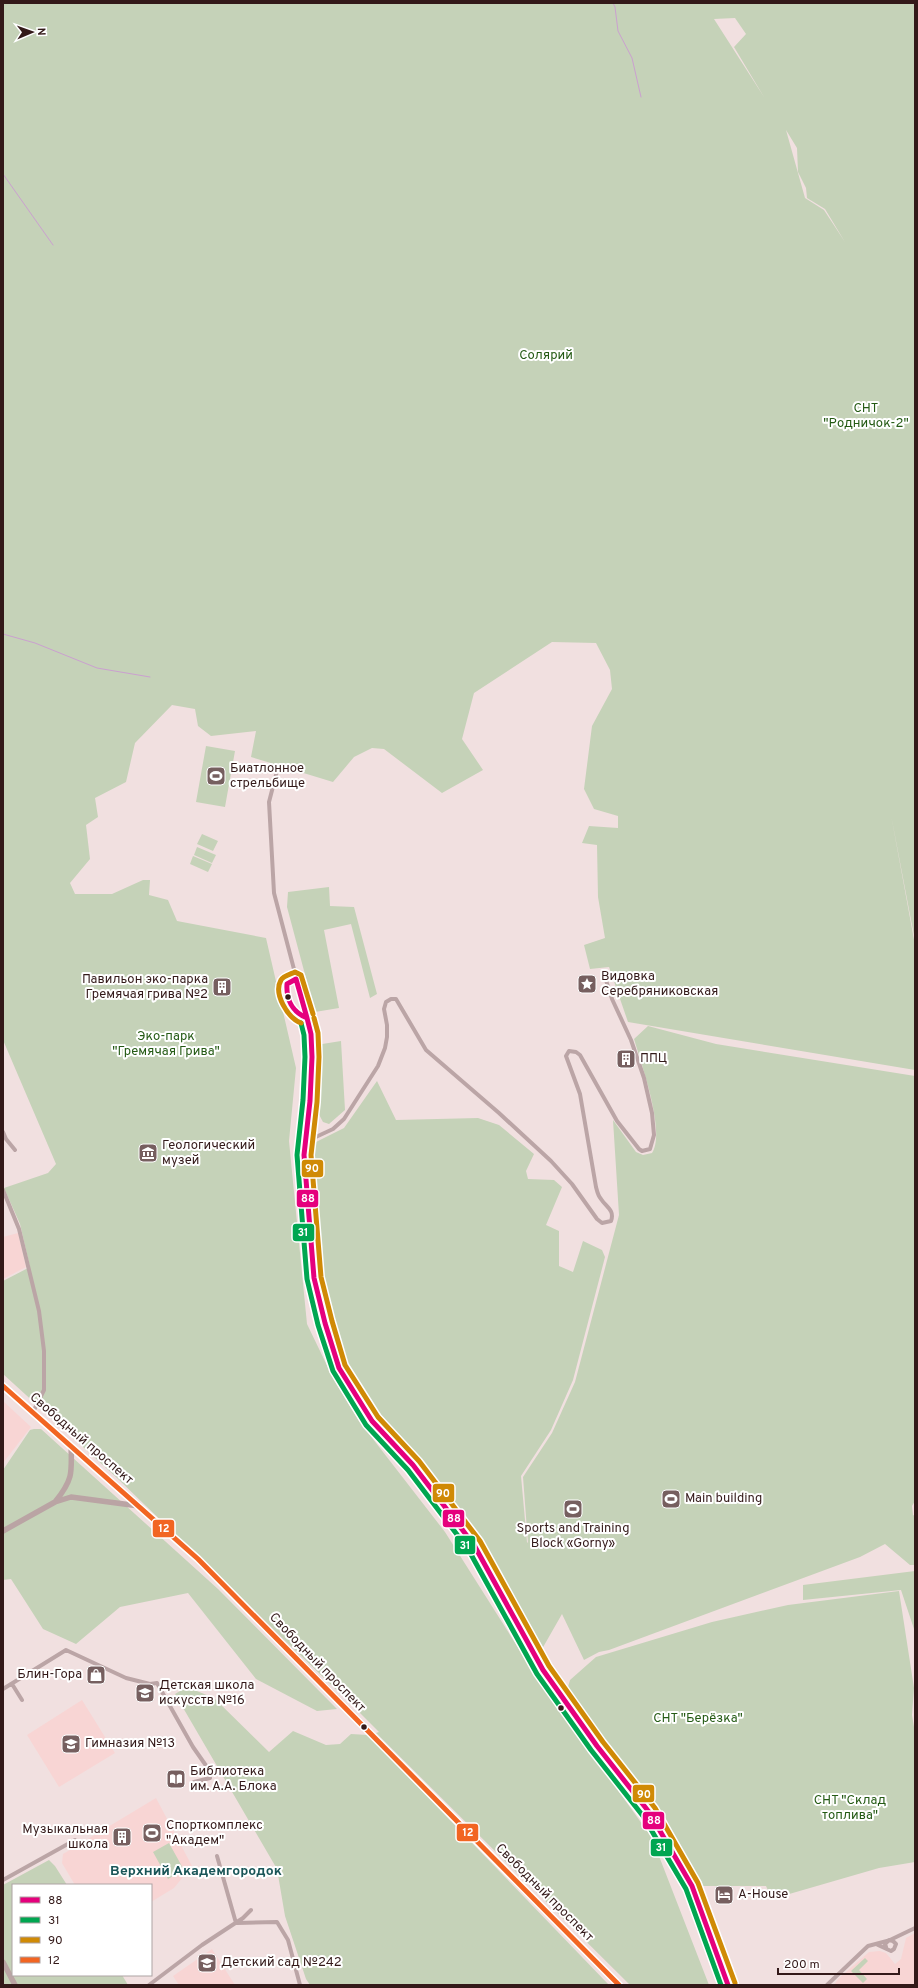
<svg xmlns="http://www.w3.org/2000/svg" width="918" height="1988" viewBox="0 0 918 1988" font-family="Overpass,sans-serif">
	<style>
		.built { fill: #f8d5d4 }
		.green { fill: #c5d2b8; fill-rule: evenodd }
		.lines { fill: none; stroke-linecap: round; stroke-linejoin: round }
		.stream { stroke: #cba0d0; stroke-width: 1 }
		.minor { stroke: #bba5a6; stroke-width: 4 }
		.secondary { stroke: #baa4a4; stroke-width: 5.5 }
		.bus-1-casing { stroke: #fff; stroke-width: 8 }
		.bus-2-casing { stroke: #fff; stroke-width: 8 }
		.bus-3-casing { stroke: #fff; stroke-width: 8 }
		.bus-4-casing { stroke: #fff; stroke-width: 8 }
		.bus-1 { stroke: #e5007d; stroke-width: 5 }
		.bus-2 { stroke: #00a651; stroke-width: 5 }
		.bus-3 { stroke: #d08a05; stroke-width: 5 }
		.bus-4 { stroke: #f26522; stroke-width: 5 }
		.bus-dot { fill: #331919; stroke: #fff; stroke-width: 1.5 }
		.labels { text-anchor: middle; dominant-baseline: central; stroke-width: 4; stroke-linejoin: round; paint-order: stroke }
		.park-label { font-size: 13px; fill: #245a14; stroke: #fff }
		.poi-label { font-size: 13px; fill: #331919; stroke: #fff; text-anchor: start }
		.street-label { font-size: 13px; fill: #331919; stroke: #fff }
		.neighbourhood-label { font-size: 14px; font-weight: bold; fill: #1a5558; stroke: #fff }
		.line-badge { stroke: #fff; stroke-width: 1.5 }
		.badge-label { font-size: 11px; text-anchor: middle; font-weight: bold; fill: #fff }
	</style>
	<rect width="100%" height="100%" fill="#f1e0e0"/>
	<path class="built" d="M18,1233L26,1267L3,1279V1237Z
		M3,1401L31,1427L3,1463Z
		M82,1700L115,1753L59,1787L27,1735Z
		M156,1798L192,1866L174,1888L151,1902V1885H75L62,1863L63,1854Z
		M915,1933V1985H834L838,1979L869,1952L880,1951L886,1953L895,1964L901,1959L906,1938Z
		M212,1949L235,1985H179L173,1976Z"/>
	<path class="green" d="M3,3H915V941L891,815L915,945V1070L628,1022L609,967L590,969L584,945L605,938L598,897L597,845L582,843L589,826L618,828V816L594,809L584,789L592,726L612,689L610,670L596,643L552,642L474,693L462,739L483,770L442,793L384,749L372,748L354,757L333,782L251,757L256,731L211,736L198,726L195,709L172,705L135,743L126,782L95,798L98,817L86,825L90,859L70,883L75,894H112L143,880H150L149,895L168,900L177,921L266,938L296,1068L289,1141L307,1324L334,1380L359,1421L445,1532L531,1668L652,1838L709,1985H630L376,1733L379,1732L354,1707L117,1478L3,1374V1281L30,1267L20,1224L4,1188L48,1173L56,1164L3,1040ZM735,18L746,34L734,47L764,97L714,19ZM786,130L797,148L798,172L806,188L807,198L825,209L845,242L824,210L805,198Z
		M206,746L235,751L225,807L196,802Z
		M202,834L218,841L213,851L197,844Z
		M197,847L216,855L212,863L194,855Z
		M193,856L212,864L208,872L190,864Z
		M329,887L330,906L354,907L377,994L370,998L351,924L324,930L339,1008L315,1012L287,907L288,892Z
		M648,1026L716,1044L915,1076V1501L912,1506L913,1515L915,1516V1565H910L885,1544L860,1557L609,1650L599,1652L584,1660L562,1614L542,1649L471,1526L369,1400L346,1361L320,1277L312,1144L344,1128L377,1081L396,1120L478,1118L499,1125L534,1154L526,1171L528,1179L554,1180L562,1187L546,1225L559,1231V1266L573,1272L583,1241L602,1250L605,1257L573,1380L551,1430L521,1476L527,1542L528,1543L523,1477L552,1433L575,1382L619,1215L613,1120L636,1152L643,1155L652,1153C666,1132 641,1063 634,1039Z
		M341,1041L345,1110L329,1124L323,1122L315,1107L316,1045Z
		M34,1429H41L218,1589L337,1709L317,1711L256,1679L188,1593L120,1607L76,1644L43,1629L11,1579L3,1580V1470L30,1430Z
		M915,1571V1632L901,1590L803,1600V1585Z
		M899,1591L914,1688L912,1715L915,1733V1862L879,1868L772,1899L766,1886H700L645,1794L597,1732L571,1695L568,1687L570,1680L596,1657L712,1622L788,1605Z
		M187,1687L214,1698L269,1752L293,1731L326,1745L340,1744L351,1734L368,1735L609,1985H310L306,1979L285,1916L277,1869L175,1694Z
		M169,1843L184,1870L168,1879L153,1852Z
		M49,1860L55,1866L67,1885H13V1975H122L128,1985H3V1885Z
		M865,1958L868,1961L859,1970L867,1979L863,1983L851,1971Z"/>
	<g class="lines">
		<path class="stream" d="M613,3L615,7L618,31L632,58L641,97
			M3,174L53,245
			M3,634L35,643L97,668L150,677"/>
		<path class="minor" d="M277,771L269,802L274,893L311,1034L312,1057L310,1101L304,1155L314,1278L325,1323L339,1368L372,1421L413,1465L474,1545L543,1670L597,1746L649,1812L692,1886L728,1985
			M3,1132L6,1139L15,1150
			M305,1142L333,1129L344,1119L378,1066L385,1048L387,1037V1025L384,1009L386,1002L391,999H396L426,1050L499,1113L551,1161L572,1184L597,1219L602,1223L611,1221C615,1210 606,1207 601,1199C598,1196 597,1191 596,1187L580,1094L566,1056L569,1051L576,1052L580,1055L617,1121L639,1149L642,1151L650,1149L654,1135L652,1113L644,1078L631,1040L612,999L604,974
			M3,1190L19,1229L39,1311L44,1351V1390L33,1412
			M12,1684L22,1700
			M3,1689L66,1650L126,1678L150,1684L157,1683L193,1747L207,1767L210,1778L194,1782
			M217,1856L236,1923
			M3,1880L75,1840
			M237,1923L277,1922L288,1940L300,1985
			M890,1940L915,1928
			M878,1945L891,1951L894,1949L896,1944L893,1941L889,1940L885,1944L886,1947
			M149,1985L202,1945L243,1918L251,1910
			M827,1985L868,1946L887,1941"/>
		<path class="secondary" d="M3,1386L140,1506L198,1559L278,1638L619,1985
			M55,1502C73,1480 72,1473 71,1445
			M3,1531L55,1502L71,1497L139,1506
			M3,1962L15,1985"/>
		<g class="bus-1-casing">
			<path id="bus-1" d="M296,979L307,1018C292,1012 286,999 287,984Z
				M307,1018L311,1034L312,1057L310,1101L304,1155L314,1278L325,1323L339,1368L372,1421L413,1465L474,1545L543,1670L597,1746L649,1812L692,1886L728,1985"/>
		</g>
		<g class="bus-2-casing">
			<path id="bus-2" d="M301,1023L304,1035L305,1057L303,1100L297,1155L307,1279L318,1325L333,1371L366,1425L408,1470L468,1549L537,1674L591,1750L643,1816L686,1889L721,1985"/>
		</g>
		<g class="bus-3-casing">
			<path id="bus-3" d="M314,1018L318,1033L319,1057L317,1102L311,1155L321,1277L332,1321L345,1365L378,1417L419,1461L480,1541L549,1666L603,1742L655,1808L698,1883L735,1983
				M301,1023C288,1018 273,994 281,980C283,976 291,974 295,972L301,975L313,1014"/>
		</g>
		<g class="bus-4-casing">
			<path id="bus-4" d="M3,1386L198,1559L619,1985"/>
		</g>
		<use href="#bus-1" class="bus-1"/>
		<use href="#bus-2" class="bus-2"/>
		<use href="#bus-3" class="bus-3"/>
		<use href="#bus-4" class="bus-4"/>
	</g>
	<defs>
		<g id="stadium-square" transform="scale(1)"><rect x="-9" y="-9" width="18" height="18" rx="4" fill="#765f5f" stroke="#fff"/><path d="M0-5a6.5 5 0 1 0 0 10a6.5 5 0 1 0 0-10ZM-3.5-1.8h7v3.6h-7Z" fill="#fff"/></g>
		<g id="sight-square" transform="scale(1)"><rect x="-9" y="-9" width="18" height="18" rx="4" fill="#765f5f" stroke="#fff"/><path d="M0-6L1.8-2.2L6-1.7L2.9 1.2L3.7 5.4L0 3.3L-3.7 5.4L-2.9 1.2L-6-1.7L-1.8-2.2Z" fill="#fff"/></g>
		<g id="building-square" transform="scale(1)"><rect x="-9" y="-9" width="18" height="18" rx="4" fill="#765f5f" stroke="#fff"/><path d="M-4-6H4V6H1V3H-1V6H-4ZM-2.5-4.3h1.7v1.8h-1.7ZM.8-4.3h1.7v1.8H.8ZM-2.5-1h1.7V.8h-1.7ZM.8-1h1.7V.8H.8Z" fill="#fff"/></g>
		<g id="museum-square" transform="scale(1)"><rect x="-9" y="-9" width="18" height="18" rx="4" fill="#765f5f" stroke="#fff"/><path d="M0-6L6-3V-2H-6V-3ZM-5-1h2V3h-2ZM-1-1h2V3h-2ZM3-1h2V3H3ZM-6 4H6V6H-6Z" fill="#fff"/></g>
		<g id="shop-square" transform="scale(1)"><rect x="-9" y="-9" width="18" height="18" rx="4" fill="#765f5f" stroke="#fff"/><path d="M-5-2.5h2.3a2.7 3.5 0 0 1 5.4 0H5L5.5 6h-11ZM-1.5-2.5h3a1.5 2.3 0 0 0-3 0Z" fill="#fff"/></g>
		<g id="school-square" transform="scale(1)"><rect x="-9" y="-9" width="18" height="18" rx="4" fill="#765f5f" stroke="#fff"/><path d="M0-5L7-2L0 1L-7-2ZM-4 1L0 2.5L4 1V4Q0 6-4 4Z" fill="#fff"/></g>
		<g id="library-square" transform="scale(1)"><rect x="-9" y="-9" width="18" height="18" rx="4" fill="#765f5f" stroke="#fff"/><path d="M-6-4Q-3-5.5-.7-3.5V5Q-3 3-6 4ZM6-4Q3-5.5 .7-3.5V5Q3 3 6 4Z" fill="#fff"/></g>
		<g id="hotel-square" transform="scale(1)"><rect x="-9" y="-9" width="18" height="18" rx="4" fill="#765f5f" stroke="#fff"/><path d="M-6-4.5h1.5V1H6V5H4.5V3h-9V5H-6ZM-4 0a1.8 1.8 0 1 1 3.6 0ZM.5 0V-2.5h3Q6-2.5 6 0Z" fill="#fff"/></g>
	</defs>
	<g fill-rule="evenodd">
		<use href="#stadium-square" x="216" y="776"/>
		<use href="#sight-square" x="587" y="984"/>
		<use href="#building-square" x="222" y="987"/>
		<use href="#building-square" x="626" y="1059"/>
		<use href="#museum-square" x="148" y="1153"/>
		<use href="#stadium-square" x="671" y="1499"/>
		<use href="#stadium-square" x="573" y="1509"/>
		<use href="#shop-square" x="96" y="1675"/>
		<use href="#school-square" x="145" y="1693"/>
		<use href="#school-square" x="71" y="1744"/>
		<use href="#library-square" x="176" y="1779"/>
		<use href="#stadium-square" x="152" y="1833"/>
		<use href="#building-square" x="122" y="1837"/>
		<use href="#hotel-square" x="724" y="1895"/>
		<use href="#school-square" x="207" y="1963"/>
	</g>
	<g class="bus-dot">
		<circle cx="288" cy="997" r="3.5"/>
		<circle cx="561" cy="1708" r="3.5"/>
		<circle cx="364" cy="1727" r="3.5"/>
	</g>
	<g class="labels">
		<g class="park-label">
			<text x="546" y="356">Солярий</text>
			<text x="866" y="409">СНТ<tspan x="866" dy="15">"Родничок-2"</tspan></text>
			<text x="166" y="1037">Эко-парк<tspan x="166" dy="15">"Гремячая Грива"</tspan></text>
			<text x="698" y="1719">СНТ "Берёзка"</text>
			<text x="850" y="1801">СНТ "Склад<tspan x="850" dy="15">топлива"</tspan></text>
		</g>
		<g class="poi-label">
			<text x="230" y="769">Биатлонное<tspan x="230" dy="15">стрельбище</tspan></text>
			<text x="601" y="977">Видовка<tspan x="601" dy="15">Серебряниковская</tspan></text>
			<text x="208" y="980" text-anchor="end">Павильон эко-парка<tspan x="208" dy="15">Гремячая грива №2</tspan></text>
			<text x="640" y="1059">ППЦ</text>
			<text x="162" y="1146">Геологический<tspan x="162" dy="15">музей</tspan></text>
			<text x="685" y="1499">Main building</text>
			<text x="573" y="1529" text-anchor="middle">Sports and Training<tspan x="573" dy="15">Block «Gorny»</tspan></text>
			<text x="82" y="1675" text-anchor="end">Блин-Гора</text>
			<text x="159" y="1686">Детская школа<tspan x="159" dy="15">искусств №16</tspan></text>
			<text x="85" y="1744">Гимназия №13</text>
			<text x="190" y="1772">Библиотека<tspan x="190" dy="15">им. А.А. Блока</tspan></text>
			<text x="166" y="1826">Спорткомплекс<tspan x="166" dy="15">"Академ"</tspan></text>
			<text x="108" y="1830" text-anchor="end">Музыкальная<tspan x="108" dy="15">школа</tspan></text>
			<text x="738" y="1895">A-House</text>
			<text x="221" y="1963">Детский сад №242</text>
		</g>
		<g class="street-label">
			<text transform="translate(81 1439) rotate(41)">Свободный проспект</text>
			<text transform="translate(317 1663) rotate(46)">Свободный проспект</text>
			<text transform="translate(544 1893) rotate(45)">Свободный проспект</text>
		</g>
		<g class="neighbourhood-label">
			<text x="196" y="1871">Верхний Академгородок</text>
		</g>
	</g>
	<g class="line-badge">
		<rect x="301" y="1159" width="23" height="19" rx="4" fill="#d08a05"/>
		<rect x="296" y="1189" width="23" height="19" rx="4" fill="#e5007d"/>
		<rect x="292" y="1223" width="23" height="19" rx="4" fill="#00a651"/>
		<rect x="432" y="1483" width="23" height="20" rx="4" fill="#d08a05"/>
		<rect x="442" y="1509" width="23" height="19" rx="4" fill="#e5007d"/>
		<rect x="152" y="1519" width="23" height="19" rx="4" fill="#f26522"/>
		<rect x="454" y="1535" width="22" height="20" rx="4" fill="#00a651"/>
		<rect x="632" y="1784" width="23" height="19" rx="4" fill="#d08a05"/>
		<rect x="642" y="1811" width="23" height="19" rx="4" fill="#e5007d"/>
		<rect x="456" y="1823" width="23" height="19" rx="4" fill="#f26522"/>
		<rect x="650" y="1838" width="23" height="19" rx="4" fill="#00a651"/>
	</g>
	<g class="badge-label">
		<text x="312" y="1172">90</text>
		<text x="308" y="1202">88</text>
		<text x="303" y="1236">31</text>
		<text x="443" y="1497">90</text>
		<text x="454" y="1522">88</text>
		<text x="164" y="1532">12</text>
		<text x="465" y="1549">31</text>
		<text x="644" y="1798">90</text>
		<text x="654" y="1824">88</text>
		<text x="468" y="1836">12</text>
		<text x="661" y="1851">31</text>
	</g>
	<rect width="918" height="1988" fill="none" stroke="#331919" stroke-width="8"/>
	<rect x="12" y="1884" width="140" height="92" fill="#ffffff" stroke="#ada3a3"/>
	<rect x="20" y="1897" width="20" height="6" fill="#e5007d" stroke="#ada3a3"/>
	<text x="48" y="1904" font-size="12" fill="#331919">88</text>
	<rect x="20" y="1917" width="20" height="6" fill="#00a651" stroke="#ada3a3"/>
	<text x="48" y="1924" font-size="12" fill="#331919">31</text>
	<rect x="20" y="1937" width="20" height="6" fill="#d08a05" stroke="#ada3a3"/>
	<text x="48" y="1944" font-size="12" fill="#331919">90</text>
	<rect x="20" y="1957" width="20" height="6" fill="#f26522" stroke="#ada3a3"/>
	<text x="48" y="1964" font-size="12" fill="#331919">12</text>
	<g transform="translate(32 32) rotate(88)" stroke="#ffffff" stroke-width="3" paint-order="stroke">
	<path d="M0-3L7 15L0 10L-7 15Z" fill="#331919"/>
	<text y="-6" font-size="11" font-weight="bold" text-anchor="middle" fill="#331919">N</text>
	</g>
	<path d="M778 1968v6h121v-6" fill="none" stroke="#331919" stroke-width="2"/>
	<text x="784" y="1968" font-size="12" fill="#331919" stroke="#ffffff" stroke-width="3" paint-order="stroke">200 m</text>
</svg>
